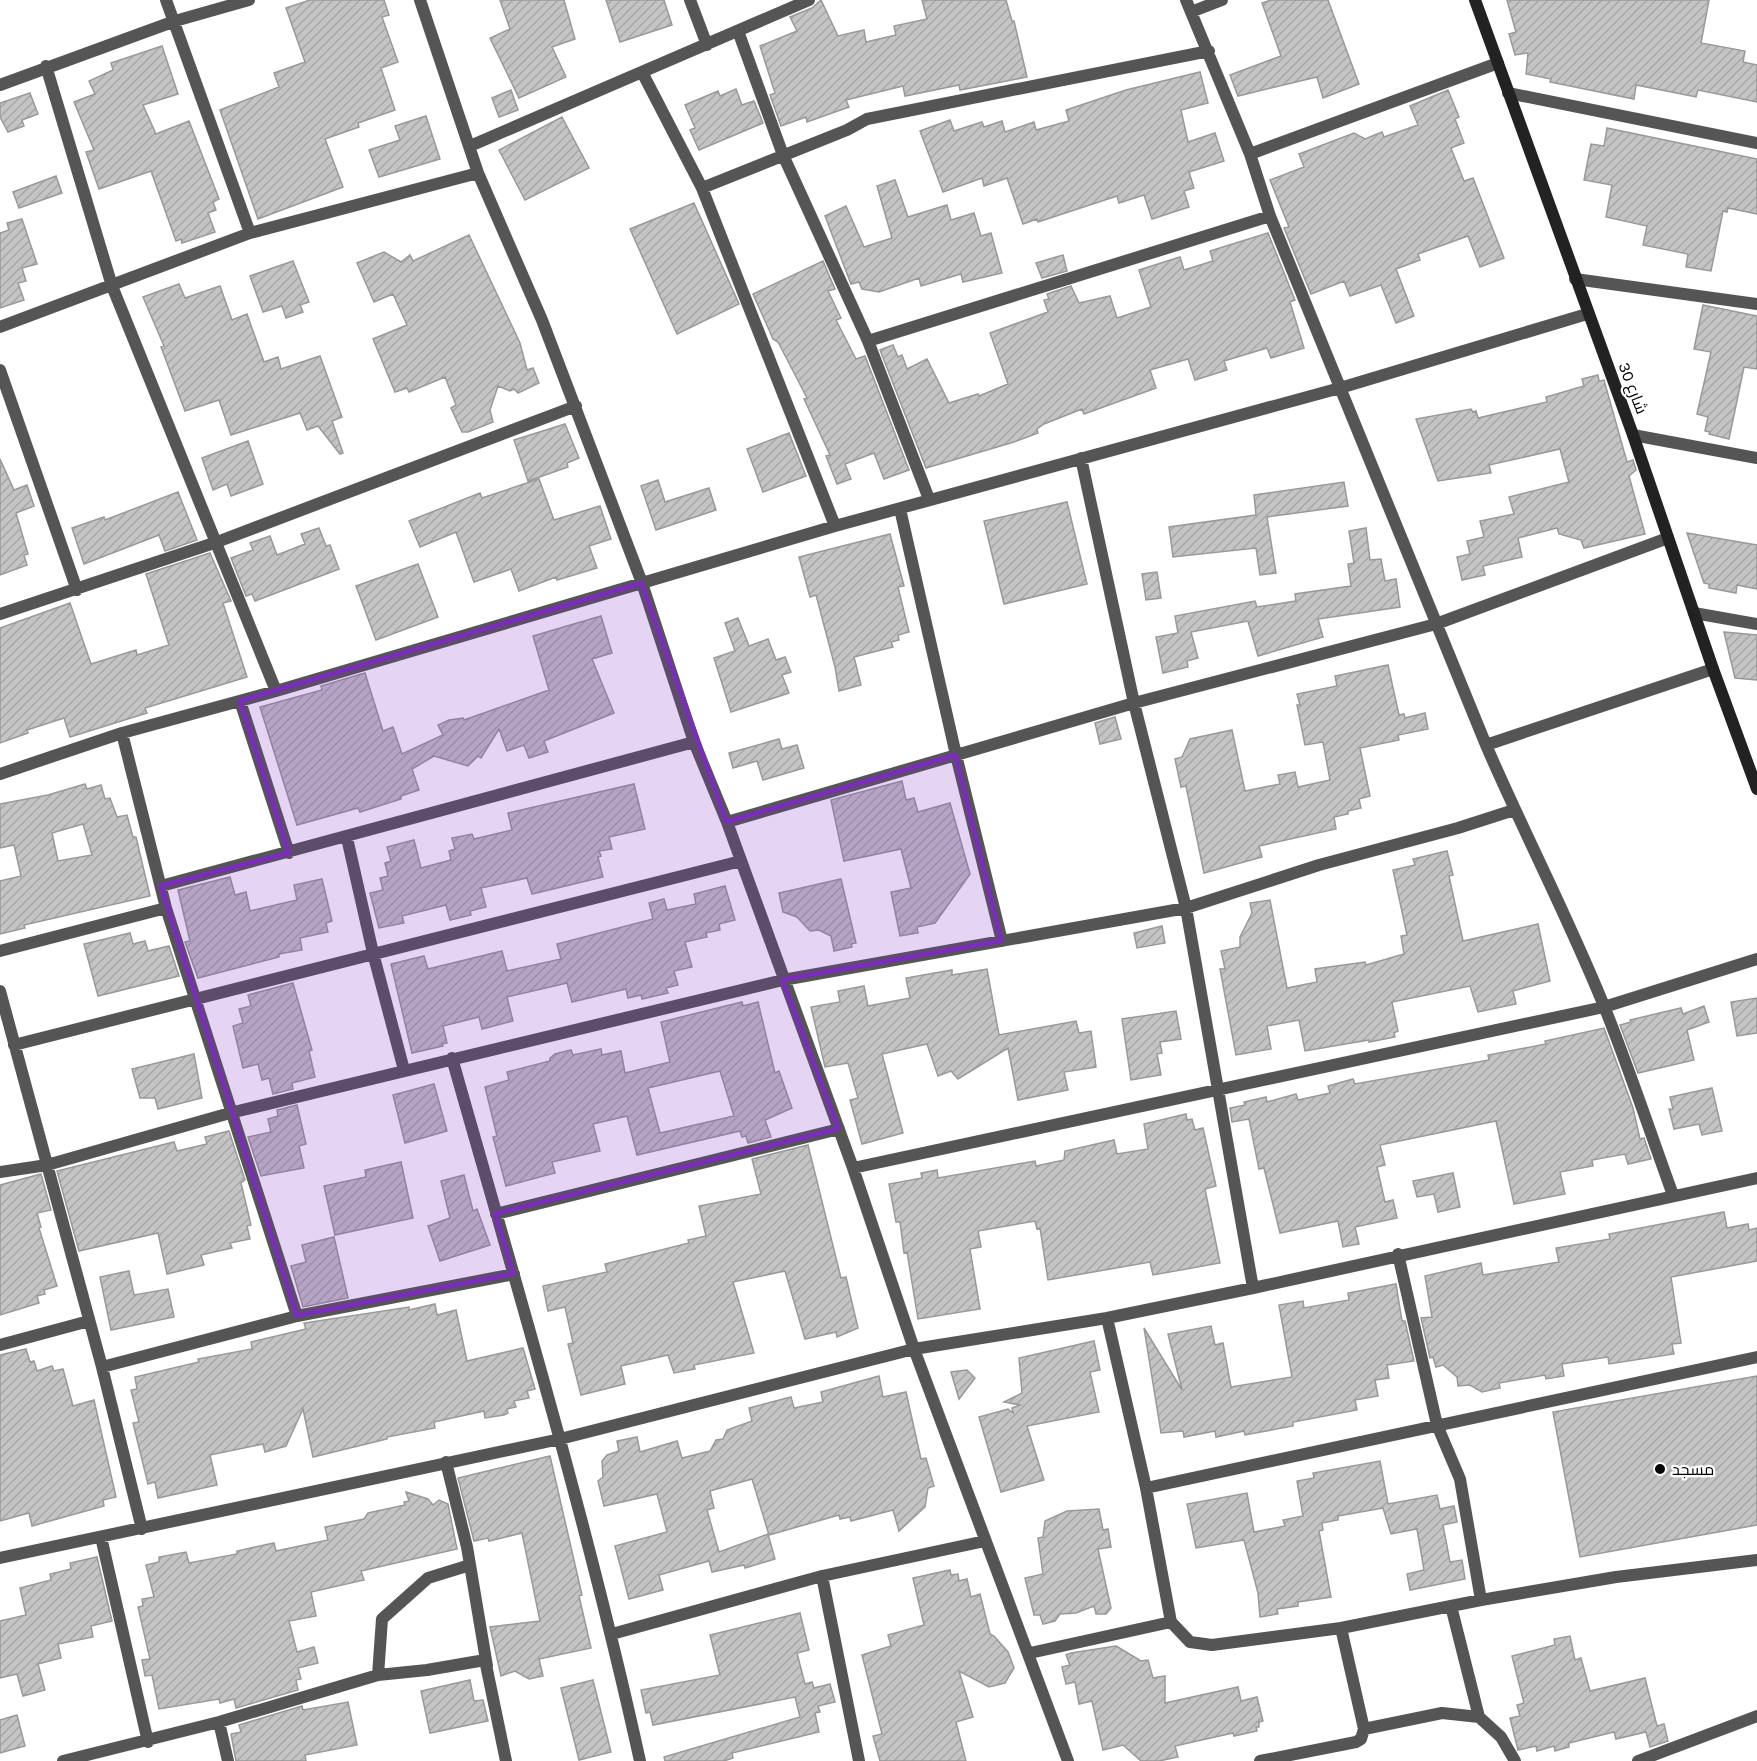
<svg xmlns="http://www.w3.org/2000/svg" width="1757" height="1761" viewBox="0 0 1757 1761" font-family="Karla,Cairo,sans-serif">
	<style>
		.building { fill: url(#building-hatch); stroke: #999; stroke-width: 1.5; fill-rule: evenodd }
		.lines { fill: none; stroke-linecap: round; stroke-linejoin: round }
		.street { stroke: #555; stroke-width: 12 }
		.secondary { stroke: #222; stroke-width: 12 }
		.marked { fill: #7b2cbf; fill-opacity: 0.2; stroke: #7b2cbf; stroke-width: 4.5; stroke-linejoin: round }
		.poi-dot { fill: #000; stroke: #fff; stroke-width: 2 }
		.labels { text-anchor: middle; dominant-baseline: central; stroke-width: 4.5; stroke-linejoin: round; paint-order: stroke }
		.street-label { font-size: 16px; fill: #000; stroke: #fff }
		.poi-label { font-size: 16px; fill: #000; stroke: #fff; text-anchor: start }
	</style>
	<defs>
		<pattern id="building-hatch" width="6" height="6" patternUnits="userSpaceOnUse" patternTransform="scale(1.5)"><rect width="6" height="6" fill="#c4c4c4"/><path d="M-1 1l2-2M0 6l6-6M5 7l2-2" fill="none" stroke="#a7a7a7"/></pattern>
	</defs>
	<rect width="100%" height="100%" fill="#fff"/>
	<path class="building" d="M310,0H384L389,15L382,17L398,62L381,68L395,110L358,123L359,127L325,139L343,187L258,219L220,110L279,87L274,73L305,62L286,8Z
		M500,0H564L575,39L552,47L566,77L519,98L490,38L510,29Z
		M606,0H664L672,25L620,42Z
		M821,0L838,36L864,30L866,42L896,35L894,26L927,19L922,0H1006L1012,21H1014L1027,77L960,90L959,85L905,96L903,86L846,100L849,107L807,122L806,117L781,126L770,95L775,93L760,46L797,31L790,17L812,8Z
		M1271,0H1328L1359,84L1323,98L1317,77L1238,96L1230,75L1281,56L1262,3Z
		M1507,0H1709L1701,43L1745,51L1743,62L1757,65V102L1698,90L1696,97L1636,85L1634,99L1550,82L1551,79L1526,74L1528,53L1515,55L1509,34L1516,32Z
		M162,46L178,94L143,105L156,134L189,121L219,199L213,202L216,210L208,213L215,232L182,243L181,239L176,241L151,171L99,189L86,152L94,150L74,102L95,94L89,81L113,70L111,63Z
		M1200,72L1208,103L1181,110L1188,142L1215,133L1224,161L1189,172L1194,188L1184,191L1189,207L1152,219L1144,195L1119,203L1117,196L1038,222L1037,219L1023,224L1007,178L984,186L982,178L943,192L920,131L950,120L954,131L982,122L984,127L1002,121L1005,132L1034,122L1036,130L1069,121L1066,110L1126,90Z
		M736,89L742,105L754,101L763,123L699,150L690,130L695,128L685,105L718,91L720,96Z
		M511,90L518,110L499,117L492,98Z
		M1448,90L1459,117L1455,119L1464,143L1451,148L1464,181L1473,178L1504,258L1480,267L1468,236L1418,254L1420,260L1396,269L1414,316L1396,323L1381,285L1350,296L1344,281L1311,294L1284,228L1289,227L1270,180L1304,167L1299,154L1354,133L1365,139L1382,132L1384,137L1418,125L1410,106Z
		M30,93L38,114L22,120L24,126L8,132L0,117V103Z
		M426,116L440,159L379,177L369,150L400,140L395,126Z
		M562,117L589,168L525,200L499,150Z
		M1607,128L1757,159V214L1728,208L1727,212L1723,211L1711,271L1686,267L1688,254L1643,245L1647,226L1606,217L1612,185L1584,180L1591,144L1604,146Z
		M56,176L62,193L19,208L13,192Z
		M895,180L908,217L947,205L951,220L974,213L981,236L991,233L1002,273L963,282L961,274L921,286L919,278L879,292L862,289L859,282L851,284L825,216L846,206L864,247L892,238L877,186Z
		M694,203L739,304L677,334L630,229Z
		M22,219L37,264L22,268L26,281L18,283L24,300L0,308V233L9,230L7,223Z
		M1268,233L1295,300L1290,302L1304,348L1271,358L1267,348L1224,361L1227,370L1195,380L1188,359L1150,370L1156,388L1084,414L1082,409L1044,424L1037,429L1038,433L1014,442L926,468L880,350L893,345L898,357L902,355L907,369L927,359L949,403L978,394L979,396L1008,384L990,333L1048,312L1044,300L1049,299L1047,294L1071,286L1079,303L1110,296L1117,318L1151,307L1139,270L1180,257L1184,270L1213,261L1210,251Z
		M469,235L520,343L527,370L533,368L539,383L518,393L514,389L510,391L498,386L490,410L493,422L468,432H462L451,408L456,405L445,377L409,392L407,388L395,392L373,339L407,325L393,294L374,302L357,263L384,252L401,262L410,255L413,261Z
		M1063,255L1067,271L1042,278L1036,263Z
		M293,261L309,302L300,305L303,312L286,318L282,306L263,312L250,276Z
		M823,261L835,289L828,291L841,318L836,320L856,359L865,356L909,470L884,479L874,453L845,464L851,479L837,484L826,456L830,455L804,399L807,398L778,342L773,339L753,294Z
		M179,284L185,298L220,286L232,320L247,314L264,362L278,357L281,369L320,356L342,417L332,421L343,453L340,454L318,426L307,430L300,413L231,435L219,400L185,411L161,347L164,346L143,297Z
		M1703,305L1757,316V369L1744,367L1729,439L1709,434L1710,432L1705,431L1708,417L1697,414L1711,352L1694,349Z
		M1598,375L1599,381L1604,380L1627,462L1633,460L1636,470L1629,476L1645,534L1584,548L1581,540L1559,534L1557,528L1518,538L1522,557L1483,566L1485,575L1462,580L1457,557L1470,554L1467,541L1484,537L1480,521L1514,514L1509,497L1569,482L1560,449L1489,465L1491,473L1438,481L1416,419L1471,409L1473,412L1476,411L1478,418L1547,402L1546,397L1584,386L1582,379Z
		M565,424L579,458L567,463L568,467L528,481L514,440Z
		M789,433L806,476L763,492L747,449Z
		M248,441L263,484L231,496L227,484L213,490L202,458Z
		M0,459L14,490L27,485L34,506L16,513L28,554L24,555L27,565L0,575Z
		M539,479L554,520L600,506L611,539L589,546L597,568L557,580L556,577L519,591L511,569L474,582L456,532L420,547L409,521L480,493L482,498Z
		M658,480L665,502L709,488L716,510L656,530L641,486Z
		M1344,482L1348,506L1267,517L1276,573L1260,575L1256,548L1173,557L1169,527L1256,515L1254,495Z
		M178,492L197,540L165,551L159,535L84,564L72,528L104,517L105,520Z
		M1067,502L1087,584L1004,604L984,521Z
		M319,528L326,546L330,545L339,569L255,601L252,594L246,596L231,558L253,550L250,543L270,536L277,555L305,544L301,534Z
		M1366,528L1370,560L1381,559L1385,581L1396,579L1400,607L1318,619L1323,637L1258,656L1248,621L1191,632L1198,658L1187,661L1188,667L1163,673L1156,637L1178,633L1175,616L1255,601L1257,607L1296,601L1295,594L1351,586L1348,564L1354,563L1349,531Z
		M1687,533L1757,545V589L1737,585L1736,593L1709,588V584L1704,583Z
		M890,534L904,586L898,587L909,632L898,635L899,640L891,642L893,647L854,657L861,685L839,691L835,667L816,595L810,597L799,557Z
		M210,553L231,601L223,603L247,677L145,708L147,713L70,737L64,718L27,730L28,733L0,743V628L70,603L91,664L136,650L137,655L169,645L146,574Z
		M418,564L438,617L376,640L356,586Z
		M1157,572L1161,598L1146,600L1142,574Z
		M601,616L612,653L592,659L614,713L544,741L548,752L529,758L524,745L507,751L499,729L481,758L478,756L468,766L434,756L412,769L419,790L401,796V799L360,812L358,808L297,825L260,707L322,690L321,686L365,673L383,731L393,727L402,754L443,735L438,725L449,720L463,718L464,720L549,690L533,636Z
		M738,618L749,646L768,639L776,660L785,657L791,672L782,675L789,693L731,712L714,658L735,651L725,623Z
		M1724,632L1757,635V680L1735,678Z
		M1388,665L1399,715L1404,714L1405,718L1425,713L1428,729L1398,735L1399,740L1360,748L1370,796L1359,799L1361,808L1348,811V814L1334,817L1336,829L1259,846L1262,857L1204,873L1186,786L1181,787L1175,759L1182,757L1190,739L1232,730L1245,791L1280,784L1278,775L1295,772L1298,787L1330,780L1323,742L1305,745L1297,705H1300L1297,694L1337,686L1335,676Z
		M1115,717L1121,739L1100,744L1095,723Z
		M779,739L782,749L797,745L804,768L763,780L757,761L733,768L729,753Z
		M902,781L906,800L914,798L918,812L950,803L970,874L935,923L917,927L918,933L900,936L891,892L911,888L901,849L844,861L831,800Z
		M85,784L87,789L101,785L105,799L110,798L117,817L127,815L133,837H136L150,896L24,925L25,928L0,934V881L21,876L14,845L0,848V804L48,795ZM83,824L92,855L58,861L52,833Z
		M634,784L645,829L609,837L612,849L599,851L601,856L598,857L603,877L532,894L527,878L481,888L486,907L470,911L471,915L450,920L446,905L402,916L404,923L379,928L370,893L383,890L380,878L388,876L385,863L391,861L387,847L414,840L421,868L451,860L449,851L455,849L452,838L472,834L474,839L512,830L508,813Z
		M1447,851L1453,875L1449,876L1463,941L1538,924L1550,981L1513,991L1516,1004L1478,1012L1470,986L1392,1002L1398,1031L1394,1033L1395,1037L1369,1042V1040L1305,1051L1299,1020L1267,1026L1271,1049L1236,1055L1220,969H1225L1221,951L1240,947V937L1252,913L1250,903L1270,900L1287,988L1317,982L1315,969L1365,962L1366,965L1404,954L1401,936L1407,935L1393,870L1415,865L1413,859Z
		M230,877L235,895L246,892L250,911L297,900L294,885L322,879L332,921L326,923L328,932L300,938L302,950L279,954V957L198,978L185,942L190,941L178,890Z
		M841,879L856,943L851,944L852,947L834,951L831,936L819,930L810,931L797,917L783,912L779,893Z
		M725,886L735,920L719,924L720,930L706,933L707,937L685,942L692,967L674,971L678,985L666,988L668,993L642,999L641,995L628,998L626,989L572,1002L567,983L507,997L513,1021L482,1029L479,1017L443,1026L447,1043L442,1044L443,1046L412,1053L391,964L424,956L428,969L502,951L507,971L561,959L557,944L653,919L649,903L664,899L667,910L696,904L694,894Z
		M1162,926L1165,943L1137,948L1134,933Z
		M130,933L133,944L145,941L148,951L169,946L179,976L98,996L84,944Z
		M987,969L999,1035L1076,1021L1079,1033L1091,1031L1096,1067L1064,1072L1068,1090L1018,1100L1008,1048L958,1079L951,1071L938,1076L927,1044L882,1054L903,1133L862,1144L850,1100L858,1098L848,1063L825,1067L811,1007L840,1002L838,991L864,986L868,1006L910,998L906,978L952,970V975Z
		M293,983L312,1050L309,1051L315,1077L292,1083L293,1089L273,1094L269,1078L262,1080L258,1064L243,1068L233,1026L243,1023L239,1009L251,1006L248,995Z
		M1757,998V1033L1737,1036L1731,1002Z
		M742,1002L743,1006L758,1002L775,1073L779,1071L792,1108L765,1120L771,1137L748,1143L746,1136L742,1137L740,1131L637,1155L627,1116L593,1124L600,1151L552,1162L555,1173L506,1186L493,1137L497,1136L485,1087L509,1080L507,1072L550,1061V1058L555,1054L571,1050L573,1055L601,1049L602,1055L621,1051L625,1073L670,1062L661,1022ZM720,1071L734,1116L660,1133L648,1088Z
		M1704,1006L1709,1022L1687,1030L1694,1060L1638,1073L1620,1025L1631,1022L1630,1020L1681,1008L1683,1014Z
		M1176,1011L1181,1039L1160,1042L1162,1053L1157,1054L1161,1075L1131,1080L1122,1019Z
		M1604,1028L1633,1108L1640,1139L1644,1138L1651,1159L1628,1164L1625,1154L1592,1160L1593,1166L1560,1172L1565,1194L1514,1204L1496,1121L1380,1145L1385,1165L1377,1167L1385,1202L1393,1200L1397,1218L1355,1227L1359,1244L1343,1247L1338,1221L1280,1233L1264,1168L1259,1169L1249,1119L1232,1122L1230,1108L1245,1105L1244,1102L1266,1097L1267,1102L1296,1094L1298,1100L1330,1093L1328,1086L1353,1079L1355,1084L1489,1060L1488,1055L1546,1044L1545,1041Z
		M194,1054L202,1098L158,1109L155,1098H140L132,1069Z
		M434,1084L447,1131L405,1143L393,1095Z
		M1712,1088L1722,1131L1702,1135L1699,1124L1674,1129L1669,1109H1673L1670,1097Z
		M297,1105L306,1144L299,1146L304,1168L261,1176L248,1137L271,1132L268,1119L278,1116L277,1110Z
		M1186,1114L1187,1120L1192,1119L1195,1130L1203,1128L1216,1186L1205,1189L1220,1263L1153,1275L1150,1262L1048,1280L1040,1228L1037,1229L1035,1221L978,1231L981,1247L970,1249L980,1309L918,1319L907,1252L904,1253L900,1222H896L889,1184L922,1178L921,1173L937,1170L938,1178L1035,1161L1036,1166L1064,1160L1065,1151L1114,1140L1117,1154L1148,1149L1144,1124Z
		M229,1131L245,1180L241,1183L251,1225L247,1226L250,1239L230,1243L232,1248L201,1255L204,1265L167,1274L158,1233L79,1251L57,1171L174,1142L177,1151L207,1144L205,1137Z
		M808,1145L841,1278L846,1277L858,1328L837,1337L836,1332L805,1339L785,1271L733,1282L754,1353L694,1365L695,1369L674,1373L668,1355L621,1366L625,1384L581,1395L568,1344L573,1343L565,1307L548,1311L543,1286L607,1272L605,1264L689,1243L688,1240L706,1236L699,1206L761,1194L752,1159Z
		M401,1162L413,1218L335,1235L324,1186L366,1177L365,1170Z
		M1453,1173L1460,1207L1438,1212L1434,1194L1417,1197L1413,1181Z
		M41,1174L51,1210L37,1213L41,1227L39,1228L57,1286L44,1290L45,1294L37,1296L39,1303L0,1315V1185Z
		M464,1175L473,1211L477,1209L490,1245L440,1261L428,1226L450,1218L441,1181Z
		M1724,1212L1727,1228L1748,1224L1749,1230L1757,1228V1261L1671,1277L1681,1343L1672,1344L1674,1354L1609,1364L1608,1357L1562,1364L1564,1376L1546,1379L1545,1375L1499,1383L1500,1388L1482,1392L1470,1385L1458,1386L1457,1377L1443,1365L1436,1367L1433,1357L1430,1358L1421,1318L1432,1317L1425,1276L1481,1263L1483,1275L1559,1262L1556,1248L1610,1239L1609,1234Z
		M334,1237L348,1298L303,1307L291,1266L306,1262L302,1245Z
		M129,1271L134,1295L168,1289L174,1317L111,1330L100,1277Z
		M1396,1284L1402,1321H1405L1414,1361L1387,1365L1389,1378L1375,1380L1378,1396L1355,1400L1357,1410L1293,1422V1426L1245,1435L1244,1431L1216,1437L1215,1431L1184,1437L1183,1431L1161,1433L1144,1328L1182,1390L1168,1334L1211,1326L1215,1345L1223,1343L1231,1387L1292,1377L1279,1305L1303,1301L1304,1308L1349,1300L1348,1293Z
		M435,1304L437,1315L456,1310L467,1361L523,1348L535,1389L527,1391L529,1398L514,1401L516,1407L507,1409L508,1413L504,1415L485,1418L484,1411L434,1422L435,1428L387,1437V1439L313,1457L303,1409L286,1446L265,1452L263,1444L210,1455L217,1485L158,1498L155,1482L148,1484L133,1423L139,1422L131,1390L137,1389L135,1377L199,1362L198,1359L252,1349L251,1342L306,1329L304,1323L409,1307V1310Z
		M1094,1341L1100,1370L1090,1372L1099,1412L1027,1426L1044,1480L1001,1492L979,1417L1008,1409L1013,1413L1012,1408L1020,1405L1004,1402L1022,1393L1019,1358Z
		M26,1349L30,1362L34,1361L37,1371L52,1366L54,1371L63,1369L73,1406L94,1400L116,1497L103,1500L104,1506L32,1526L29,1513L0,1521V1355Z
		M967,1370L975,1378L959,1399L951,1372Z
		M879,1376L883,1397L906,1392L921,1459L926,1458L934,1486L928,1488L925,1507L899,1531L893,1510L851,1521L850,1517L840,1519L839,1515L769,1535L752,1479L710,1491L714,1508L707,1510L719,1552L768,1534L775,1559L745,1568L744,1565L712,1572L709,1561L659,1575L663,1590L629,1599L615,1546L667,1532L657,1494L604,1506L598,1481L603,1477L602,1461L607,1455L619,1451L617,1441L637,1437L640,1452L677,1441L682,1458L710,1451L716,1440L723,1439L727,1430L752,1421L749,1408L791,1397L794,1408L823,1402L821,1392Z
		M1757,1376V1525L1580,1557L1553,1412Z
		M550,1456L582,1595L579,1596L591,1648L539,1659L543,1676L529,1679L515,1671L501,1676L490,1627L540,1621L522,1533L489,1541L488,1538L474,1541L458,1478Z
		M1380,1461L1388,1504L1437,1495L1440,1509L1454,1506L1457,1522L1443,1525L1450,1562L1462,1560L1465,1579L1410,1590L1407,1574L1424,1570L1417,1529L1391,1534L1383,1508L1338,1516V1520L1322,1523L1323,1530L1319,1531L1331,1597L1298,1602V1606L1277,1609L1278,1614L1260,1617L1258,1593L1244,1540L1196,1548L1187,1504L1247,1493L1254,1532L1285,1526L1283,1520L1303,1516L1297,1481L1314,1478L1313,1473Z
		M406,1492L428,1499L433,1505L439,1500L448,1504L457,1549L361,1571L364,1580L311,1592L316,1616L289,1621L297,1652L314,1647L318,1663L298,1668L301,1679L296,1680L298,1690L236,1708L234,1699L220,1703L219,1699L159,1709L152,1675L145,1676L142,1660L150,1659L138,1607L143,1606L142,1599L154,1597L146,1565L159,1562V1557L186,1552L189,1563L237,1554V1551L274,1543L276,1551L328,1540L325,1527L364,1519L368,1513L405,1505L404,1502L409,1501Z
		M1099,1509L1103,1530L1108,1529L1111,1547L1098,1549L1111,1608L1106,1614H1096L1094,1606L1076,1613L1060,1614L1055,1621L1043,1624L1040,1615H1034L1025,1578L1043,1574L1038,1538L1043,1537L1045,1521L1067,1511Z
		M97,1557L112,1621L91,1626L93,1637L58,1644L61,1658L38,1664L45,1690L23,1696L17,1674L0,1678V1621L26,1615L20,1588L51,1580L50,1574L71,1569L70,1563Z
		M950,1570L951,1575L958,1574L959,1581L967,1579L971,1597L980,1594L990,1634L994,1636L1008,1652L1014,1668L1005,1683L989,1687L959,1671L973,1717L956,1722L966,1761H880L873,1736L882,1734L862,1655L891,1646L888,1635L924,1625L913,1578Z
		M800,1613L809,1650L797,1653L805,1684L812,1682L814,1688L830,1684L835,1702L818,1706L820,1712L815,1713L819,1732L732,1753L733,1758L724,1761H665L664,1757L800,1717L795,1697L653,1725L650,1712L646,1713L641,1690L720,1675L710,1635Z
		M1570,1636L1575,1660L1581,1658L1590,1691L1645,1678L1657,1726L1664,1724L1668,1741L1650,1747L1646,1732L1616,1739L1614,1732L1569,1743V1747L1555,1751L1554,1746L1537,1751L1536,1746L1518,1750L1510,1718L1520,1716L1517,1705L1524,1703L1512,1656L1555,1645L1554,1639Z
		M1116,1646L1141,1661L1148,1660L1153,1678L1165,1676V1703L1238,1687L1241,1701L1257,1697L1263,1721L1259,1722V1727H1256L1257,1731L1234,1736L1233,1733L1175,1746L1178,1757L1159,1761H1141L1123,1745L1103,1750L1092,1701L1079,1704L1075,1682L1066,1684L1062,1667L1070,1665L1066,1655L1071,1653Z
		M470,1680L474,1701L483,1700L488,1721L430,1733L421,1691Z
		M593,1680L611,1752L579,1760L561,1688Z
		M348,1702L357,1745L305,1755L306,1761H236L231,1734L241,1732L239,1725L302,1706L303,1710Z
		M17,1715L25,1746L0,1753V1720Z"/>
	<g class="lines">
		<path class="street" d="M166,0L250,233
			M420,0L478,173L542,320L642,583L694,742L727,822L853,1168L914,1349L1068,1761
			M690,0L707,45
			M1186,0L1250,154L1270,216L1486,745C1524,833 1568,917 1604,1006C1629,1068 1650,1132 1673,1195
			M1191,12L1222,0
			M738,31L783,155L868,341L929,499
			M46,66L112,286L276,691
			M643,74L702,188L835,526
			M0,85L175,21L249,0
			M1508,93L1757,143
			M470,146L809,0
			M1250,154L1498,63
			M702,188L847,130L867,119L1209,51
			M1575,279L1757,304
			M0,327L250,233L478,173
			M868,341L1270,216
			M0,370L77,590
			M1633,435L1757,458
			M1081,458L1134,703L1186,908L1253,1288
			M900,509L956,755L1002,941
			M1694,613L1757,624
			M0,614L217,542L576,406
			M240,701L289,853
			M1486,745L1713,669
			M0,774L122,733L276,691L835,526L1340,388L1587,314
			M727,822L1134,703L1436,624L1668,538
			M347,838L373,953L404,1070
			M161,886L694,742
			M166,908L297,1316
			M0,951L166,908L122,733
			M0,991L102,1367L142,1529
			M14,1045L741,861
			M452,1058C518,1291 588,1524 640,1761
			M853,1168L1604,1007L1757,959
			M0,1172L47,1165L230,1113L783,980L1186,908L1319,865L1458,828L1514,810
			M496,1214L839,1129
			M1398,1254L1437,1425L1460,1479L1481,1600
			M1107,1318L1146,1488L1757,1357
			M0,1345L89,1321
			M102,1367L297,1316L514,1274
			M446,1462L467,1547L487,1666
			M101,1537L148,1742
			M0,1558L560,1439L914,1349L1107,1318L1253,1288L1757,1178
			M822,1576L859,1761
			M1451,1606L1479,1717L1501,1737L1515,1761
			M1171,1622L1190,1642L1212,1645L1341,1628L1481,1600L1616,1577L1757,1560
			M612,1634L822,1576L985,1541
			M1030,1653L1171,1622L1146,1488
			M378,1675L382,1619L428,1578L470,1565
			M219,1722L228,1761
			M1364,1729L1442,1713L1479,1717
			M63,1761L219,1722L378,1675L427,1670L485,1660L506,1761
			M1260,1761L1356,1742L1361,1739L1364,1729L1341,1628
			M1638,1761L1757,1716"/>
		<path class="secondary" d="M1475,0L1633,435L1713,669L1757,789"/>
	</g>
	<path class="marked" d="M642,583L727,822L956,755L1002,941L783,980L839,1129L496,1214L514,1274L297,1316L161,886L289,853L240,701Z"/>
	<circle class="poi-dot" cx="1660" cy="1469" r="6"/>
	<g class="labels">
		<g class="street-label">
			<text transform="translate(1633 388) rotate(69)">شارع 30</text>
		</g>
		<g class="poi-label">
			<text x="1672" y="1469">مسجد</text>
		</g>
	</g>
</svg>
